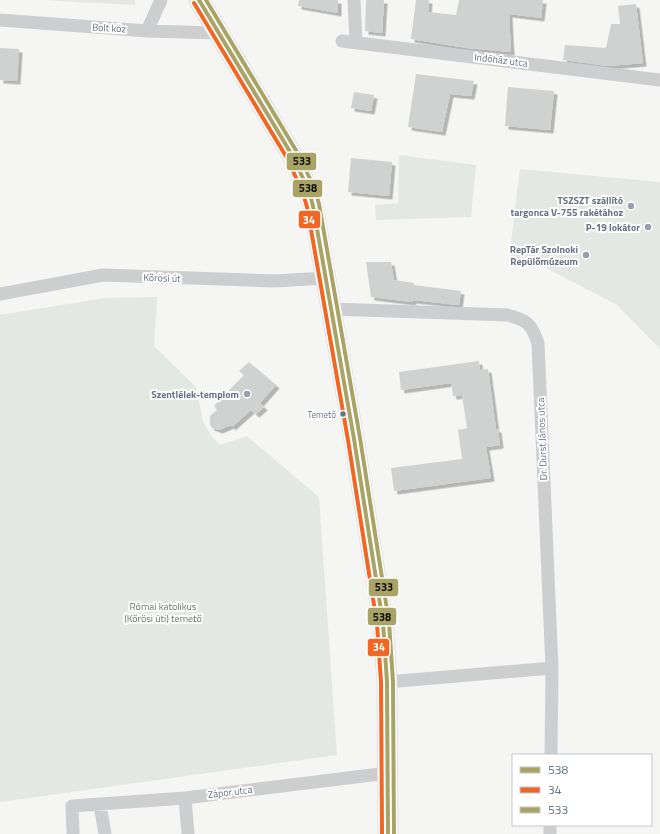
<svg xmlns="http://www.w3.org/2000/svg" width="660" height="834" viewBox="0 0 660 834" font-family="'Titillium Web',sans-serif">
	<style>
		.built { fill: #e5e7e6 }
		.green { fill: #e4e8e2 }
		.building { fill: #d0d1d1; filter: url(#shadow) }
		.lines { fill: none; stroke-linecap: round; stroke-linejoin: round }
		.minor { stroke: #cdcecf; stroke-width: 13 }
		.primary { stroke: #e1e1e1; stroke-width: 21 }
		.bus-1-casing { stroke: #fff; stroke-width: 7 }
		.bus-2-casing { stroke: #fff; stroke-width: 7 }
		.bus-3-casing { stroke: #fff; stroke-width: 7 }
		.bus-1 { stroke: #a9a466; stroke-width: 4 }
		.bus-2 { stroke: #f26522; stroke-width: 4 }
		.bus-3 { stroke: #a9a466; stroke-width: 4 }
		.poi-dot { fill: #98a0ab; stroke: #fff; stroke-width: 1.5 }
		.bus-dot { fill: #667383; stroke: #fff; stroke-width: 1.5 }
		.labels { text-anchor: middle; dominant-baseline: central; stroke-width: 4; stroke-linejoin: round; paint-order: stroke }
		.bus-label { font-size: 9px; fill: #667383; stroke: #fff; text-anchor: end }
		.street-label { font-size: 10px; fill: #667383; stroke: #fff }
		.poi-label { font-size: 10px; font-weight: bold; fill: #667383; stroke: #fff; text-anchor: end }
		.park-label { font-size: 10px; fill: #667a64; stroke: #fff }
		.line-badge { stroke: #fff; stroke-width: 1.5 }
		.badge-label { font-size: 11px; text-anchor: middle; font-weight: bold; fill: #fff }
		.pale-badge-label { font-size: 11px; text-anchor: middle; font-weight: bold; fill: #111 }
	</style>
	<defs>
		<filter id="shadow"><feDropShadow dx="3.5" dy="3.5" stdDeviation="0" flood-color="#0004"/></filter>
	</defs>
	<rect width="100%" height="100%" fill="#f5f5f4"/>
	<path class="built" d="M42,0H135V5Z"/>
	<path class="green" d="M399,155L476,165L471,217L376,220L375,205L398,203Z
		M520,169L660,182V349L617,305L542,266L512,260L510,250Z
		M157,297L154,346L196,387L203,421L211,436L220,445L247,436L319,497L337,755L0,802V315L105,298Z"/>
	<path class="building" d="M299,0H338V13L298,6Z
		M366,0H384L382,33L365,31Z
		M416,0H429L428,12L456,15L459,0H543L541,18L509,14L511,52L467,48L411,39Z
		M636,4L643,63L609,66L563,60L565,45L606,48L611,24H620L618,6Z
		M0,48L19,49L17,81L0,80Z
		M416,74L474,81L471,96L450,94L442,132L408,127Z
		M508,87L554,91L550,130L505,126Z
		M354,92L374,95L371,111L351,108Z
		M351,158L392,162L389,196L348,192Z
		M366,262H391L394,280L414,283V285L461,291L459,305L413,300L412,302L371,297Z
		M479,361L480,370L488,369L496,429H498L500,445L486,447L491,478L394,491L391,468L462,459L458,430L467,428L462,395L453,396L451,383L401,390L399,372Z
		M249,362L276,385L260,403L264,407L256,414L251,410L232,427L231,425L219,430L211,427L210,424V416L217,410L214,406L244,375L239,371Z"/>
	<g class="lines">
		<path class="minor" d="M354,0L356,42
			M0,20L147,31L219,33
			M147,31L161,0
			M342,41L660,80
			M0,294L103,275L274,281L326,278
			M332,309L507,315C527,320 531,323 538,343L552,668L551,755
			M387,682L552,668
			M185,798L188,834
			M100,805L105,834
			M73,834L72,806L185,798L388,773
			M550,834V825"/>
		<path class="primary" d="M199,0L292,155L309,191L313,206L354,439L383,623L387,682L388,834"/>
		<g class="bus-1-casing">
			<path id="bus-1" d="M199,0L292,155L309,191L313,206L354,439L383,623L387,682L388,834"/>
		</g>
		<g class="bus-2-casing">
			<path id="bus-2" d="M194,3L287,158L303,193L307,207L348,440L377,624L381,682L382,834"/>
		</g>
		<g class="bus-3-casing">
			<path id="bus-3" d="M206,0L297,152L315,189L319,204L360,438L389,622L393,682L394,834"/>
		</g>
		<use href="#bus-1" class="bus-1"/>
		<use href="#bus-2" class="bus-2"/>
		<use href="#bus-3" class="bus-3"/>
	</g>
	<g class="poi-dot">
		<circle cx="631" cy="206" r="4"/>
		<circle cx="648" cy="227" r="4"/>
		<circle cx="586" cy="255" r="4"/>
		<circle cx="247" cy="394" r="4"/>
	</g>
	<circle class="bus-dot" cx="343" cy="414" r="3.5"/>
	<g class="labels">
		<g class="bus-label">
			<text x="336" y="414">Temető</text>
		</g>
		<g class="street-label">
			<text transform="translate(109 28) rotate(3)">Bolt köz</text>
			<text transform="translate(501 60) rotate(7)">Indóház utca</text>
			<text transform="translate(162 278) rotate(2)">Kőrösi út</text>
			<text transform="translate(542 439) rotate(-92)">Dr. Durst János utca</text>
			<text transform="translate(230 792) rotate(-7)">Zápor utca</text>
		</g>
		<g class="poi-label">
			<text x="623" y="200">TSZSZT szállító<tspan x="623" dy="12">targonca V-755 rakétához</tspan></text>
			<text x="640" y="227">P-19 lokátor</text>
			<text x="578" y="249">RepTár Szolnoki<tspan x="578" dy="12">Repülőmúzeum</tspan></text>
			<text x="239" y="394">Szentlélek-templom</text>
		</g>
		<g class="park-label">
			<text x="163" y="606">Római katolikus<tspan x="163" dy="12">(Kőrösi úti) temető</tspan></text>
		</g>
	</g>
	<g class="line-badge">
		<rect x="286" y="152" width="31" height="19" rx="4" fill="#a9a466"/>
		<rect x="292" y="179" width="31" height="19" rx="4" fill="#a9a466"/>
		<rect x="298" y="210" width="23" height="19" rx="4" fill="#f26522"/>
		<rect x="368" y="578" width="31" height="19" rx="4" fill="#a9a466"/>
		<rect x="367" y="607" width="30" height="19" rx="4" fill="#a9a466"/>
		<rect x="367" y="638" width="23" height="19" rx="4" fill="#f26522"/>
	</g>
	<g class="badge-label">
		<text x="309" y="224">34</text>
		<text x="379" y="651">34</text>
	</g>
	<g class="pale-badge-label">
		<text x="302" y="165">533</text>
		<text x="308" y="192">538</text>
		<text x="384" y="591">533</text>
		<text x="382" y="621">538</text>
	</g>
	<rect x="512" y="754" width="140" height="72" fill="#ffffff" stroke="#c2c7cd"/>
	<rect x="520" y="767" width="20" height="6" fill="#a9a466" stroke="#c2c7cd"/>
	<text x="548" y="774" font-size="12" fill="#667383">538</text>
	<rect x="520" y="787" width="20" height="6" fill="#f26522" stroke="#c2c7cd"/>
	<text x="548" y="794" font-size="12" fill="#667383">34</text>
	<rect x="520" y="807" width="20" height="6" fill="#a9a466" stroke="#c2c7cd"/>
	<text x="548" y="814" font-size="12" fill="#667383">533</text>
</svg>
